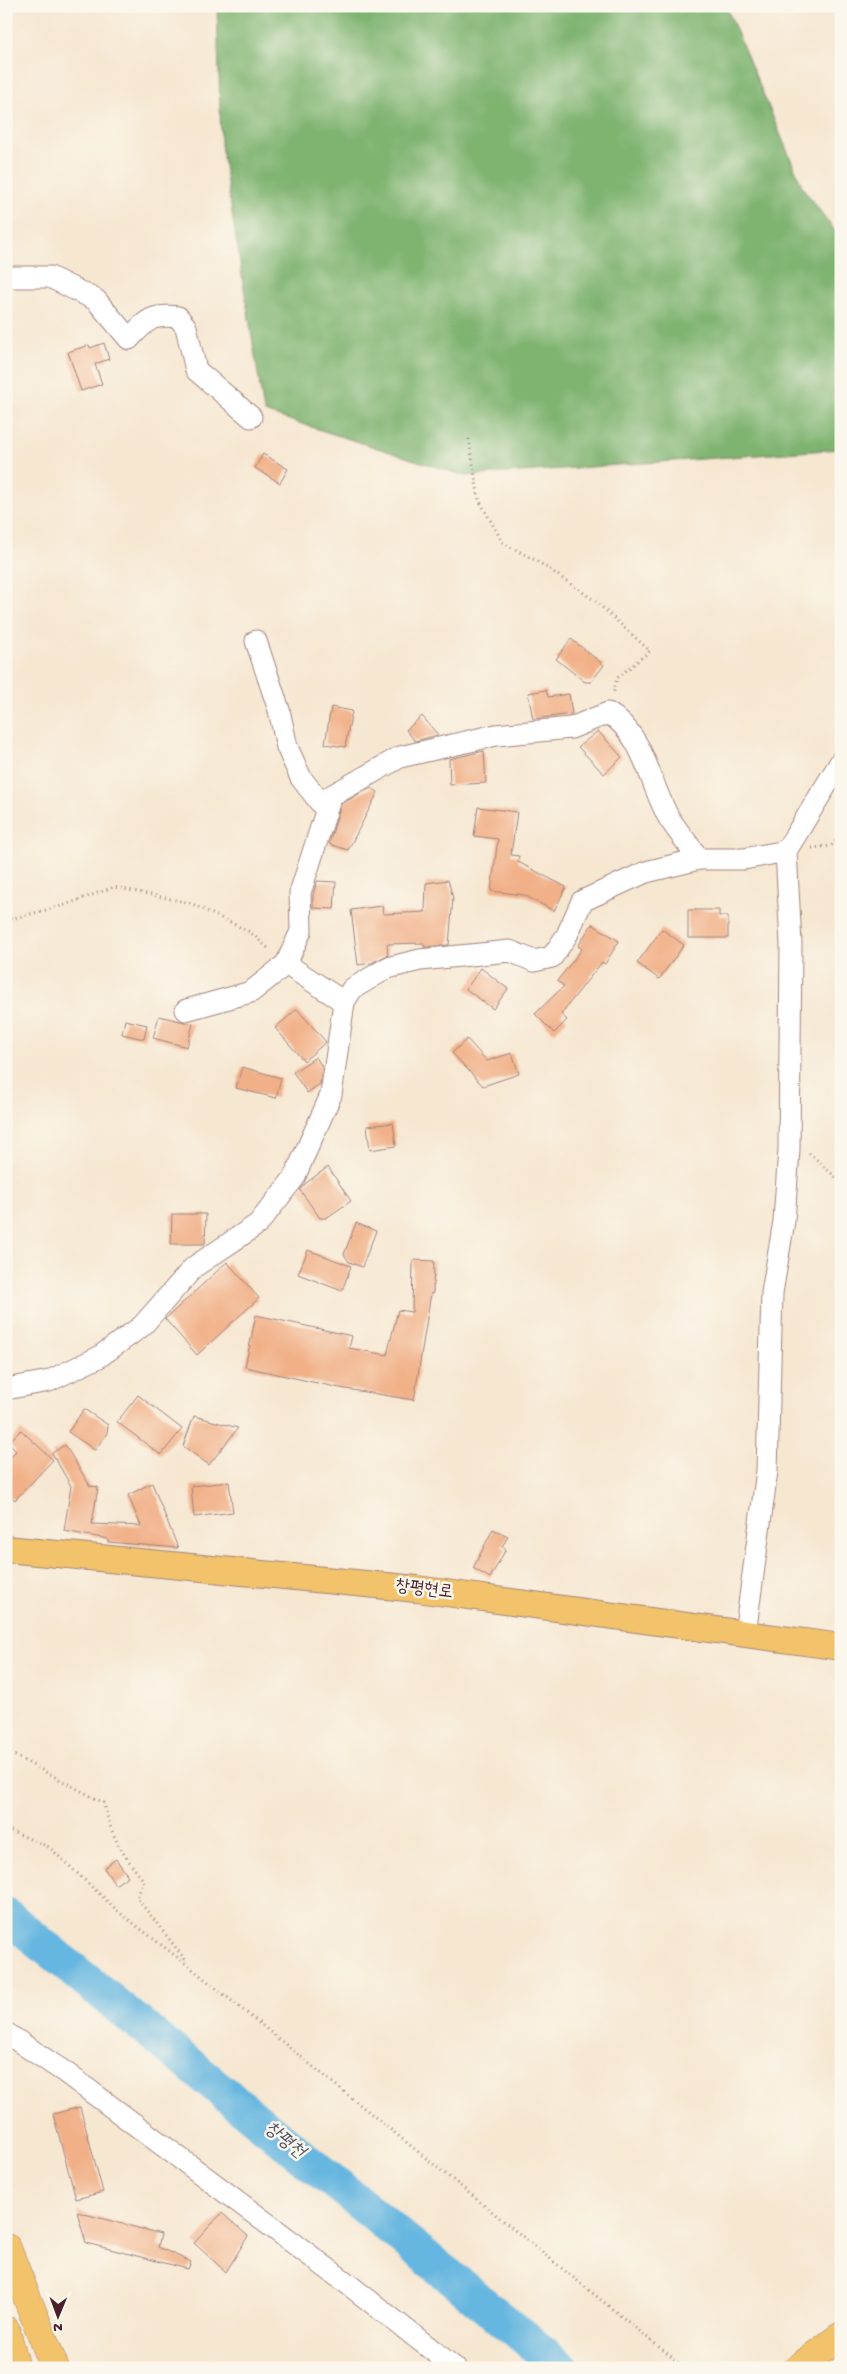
<svg xmlns="http://www.w3.org/2000/svg" width="847" height="2374" viewBox="0 0 847 2374" font-family="'Gochi Hand','Poor Story',sans-serif">
	<style>
		.forest { fill: #7eb36f; stroke: #64694d }
		.lines { fill: none; stroke-linecap: round; stroke-linejoin: round }
		.river { stroke: #65b6e0; stroke-width: 35 }
		.building { fill: #f1b087 }
		.minor-casing { stroke: #a0837e; stroke-width: 23 }
		.major-casing { stroke: #a0837e; stroke-width: 28 }
		.highway-casing { stroke: #a0837e; stroke-width: 29 }
		.path { stroke: #a0837e; stroke-width: 3; stroke-dasharray: 1 4; stroke-linecap: butt }
		.minor { stroke: #fff; stroke-width: 21 }
		.major { stroke: #f2c36a; stroke-width: 26 }
		.highway { stroke: #f2c36a; stroke-width: 28 }
		.labels { text-anchor: middle; dominant-baseline: central; stroke-width: 5; stroke-linejoin: round; paint-order: stroke }
		.street-label { font-size: 18px; fill: #4a1f2b; stroke: #fbf7ec }
		.water-label { font-size: 19px; font-style: italic; fill: #53546a; stroke: #fbf7ec }
	</style>
	<rect width="100%" height="100%" fill="#fbf7ec"/>
	<filter id="ink" filterUnits="userSpaceOnUse"><feTurbulence type="fractalNoise" baseFrequency=".02" numOctaves="2"/><feDisplacementMap in="SourceGraphic" scale="10" xChannelSelector="R" yChannelSelector="G"/><feConvolveMatrix kernelMatrix="1 2 1 2 8 2 1 2 1" color-interpolation-filters="sRGB"/></filter>
	<filter id="wash" filterUnits="userSpaceOnUse"><feTurbulence type="fractalNoise" baseFrequency=".0096" numOctaves="4" result="noise"/><feDisplacementMap in="SourceGraphic" scale="20" xChannelSelector="R" yChannelSelector="G"/><feGaussianBlur stdDeviation="1.12" result="paint"/><feColorMatrix in="noise" values="0 0 0 0 0 0 0 0 0 0 0 0 0 0 0 0 0 1.4 0 .05"/><feComposite in="paint" operator="in"/></filter>
	<g filter="url(#wash)">
		<rect width="100%" height="100%" fill="#f6e7d1"/>
		<path class="forest" d="M217,6H726L803,188L841,239V449L465,476L264,412L221,145Z"/>
		<g class="lines">
			<path class="river" d="M6,1915L562,2368"/>
		</g>
		<g id="blocks">
			<path class="building" d="M104,343L109,359L95,364L102,384L81,391L68,352L89,345L90,348Z
				M263,454L288,469L280,483L255,468Z
				M571,639L604,665L591,682H585L556,659Z
				M546,690L548,697L569,694L572,714L533,719L528,693Z
				M331,707L352,711L345,747L325,744Z
				M422,716L438,735L415,741L406,730Z
				M598,731L622,757L604,774L578,747Z
				M484,751L486,783L450,785L449,759Z
				M371,788L378,792L348,850L329,844L341,804Z
				M478,807L517,812L511,855L519,856L518,862L566,887L554,911L524,895L491,891L498,839L474,836Z
				M448,880L453,898L449,945L426,947H424V943L387,944L388,955L371,963L358,965L351,910L382,906L383,914L425,912L426,883Z
				M317,881L336,882L334,909L313,908V895Z
				M688,910H719V916H728V938H688Z
				M592,924L619,941L605,964L602,962L561,1014L567,1020L554,1033L535,1014L564,986L557,981L582,949L578,946Z
				M662,929L684,945L659,979L637,963Z
				M481,968L508,989L493,1009L466,989Z
				M297,1009L326,1042L304,1061L275,1028Z
				M159,1016L193,1024L187,1047L153,1038Z
				M125,1020L147,1025L144,1039L122,1034Z
				M467,1039L487,1061L512,1053L519,1074L483,1086L452,1053Z
				M316,1057L322,1067L320,1084L307,1093L293,1072Z
				M242,1067L281,1078L276,1098L236,1088Z
				M393,1123L396,1146L370,1150L367,1126Z
				M328,1167L351,1201L326,1218H320L300,1190L306,1183Z
				M172,1214H206L205,1244H171Z
				M356,1223L376,1231L362,1267L349,1262L344,1254Z
				M308,1250L351,1266L342,1291L298,1274Z
				M413,1260L434,1261L433,1294L431,1293L414,1400L340,1388L245,1367L256,1315L352,1336L349,1348L387,1355L398,1310L412,1312Z
				M227,1262L259,1298L197,1355L165,1319Z
				M138,1395L182,1429L161,1455L117,1422Z
				M84,1409L108,1425L107,1433L95,1450L68,1432Z
				M194,1416L238,1428L209,1465L183,1446Z
				M21,1430L53,1460L15,1500L6,1492V1462L16,1451L8,1443Z
				M65,1445L90,1486L98,1487L92,1524L141,1526L128,1495L152,1483L178,1548L108,1542V1539L64,1531L71,1486L52,1453Z
				M229,1482L233,1512L194,1517L191,1486Z
				M493,1529L508,1536L502,1547L506,1549L490,1578L473,1568Z
				M116,1859L128,1876L115,1885L104,1868Z
				M80,2107L103,2192L76,2199L53,2114Z
				M77,2212L161,2234L158,2247L191,2262L188,2269L86,2243Z
				M222,2213L248,2236L226,2272L194,2243Z"/>
		</g>
	</g>
	<g filter="url(#ink)">
		<use href="#blocks" fill-opacity="0" stroke="#a0837e" stroke-width="1"/>
		<g class="lines">
			<g class="minor-casing">
				<path id="minor" d="M6,277H50L96,300L129,339C147,320 151,314 178,317L186,327L196,370L251,417
					M256,641L279,710L287,747L301,778L326,810
					M286,964L344,1002
					M186,1010L251,992L286,964L301,931L300,893L331,796L400,757L496,735L571,728L608,713C645,735 649,783 669,818C678,832 689,845 699,859
					M6,1389L49,1381L99,1357L142,1326L194,1267L258,1224L294,1178L331,1095L344,1002L352,989L387,968L420,960L510,951L534,961L552,957L567,935L582,901L646,872L699,859H744L786,851
					M745,1634L767,1471L772,1293L784,1221L789,1149L791,944L786,851L841,761
					M6,2033L66,2073L348,2284L455,2368"/>
			</g>
			<g class="major-casing">
				<path id="major" d="M6,1549L417,1589L841,1647"/>
			</g>
			<g class="highway-casing">
				<path id="highway" d="M7,2248L55,2368
					M6,2330L16,2368
					M798,2368L841,2336"/>
			</g>
			<path class="path" d="M469,439L479,500L503,543L537,561L594,600L650,651L617,678L613,695
				M812,848L831,846L841,835
				M6,920L62,906L114,887L190,903L250,932L270,950
				M809,1153L841,1182
				M6,1751L104,1803C111,1837 123,1855 144,1881L137,1898L187,1962
				M6,1829L49,1847L120,1913L190,1967L685,2368"/>
			<use href="#minor" class="minor"/>
			<use href="#major" class="major"/>
			<use href="#highway" class="highway"/>
		</g>
	</g>
	<g class="labels">
		<g class="street-label">
			<text transform="translate(424 1590) rotate(7)">창평현로</text>
		</g>
		<g class="water-label">
			<text transform="translate(284 2141) rotate(39)">창평천</text>
		</g>
	</g>
	<rect width="847" height="2374" fill="none" stroke="#fbf7ec" stroke-width="25"/>
	<g transform="translate(58 2316) rotate(181)" stroke="#fbf7ec" stroke-width="4" paint-order="stroke">
	<path d="M0-4L9 19L0 12L-9 19Z" fill="#4a1f2b"/>
	<text y="-8" font-size="14" font-weight="bold" text-anchor="middle" fill="#4a1f2b">N</text>
	</g>
</svg>
